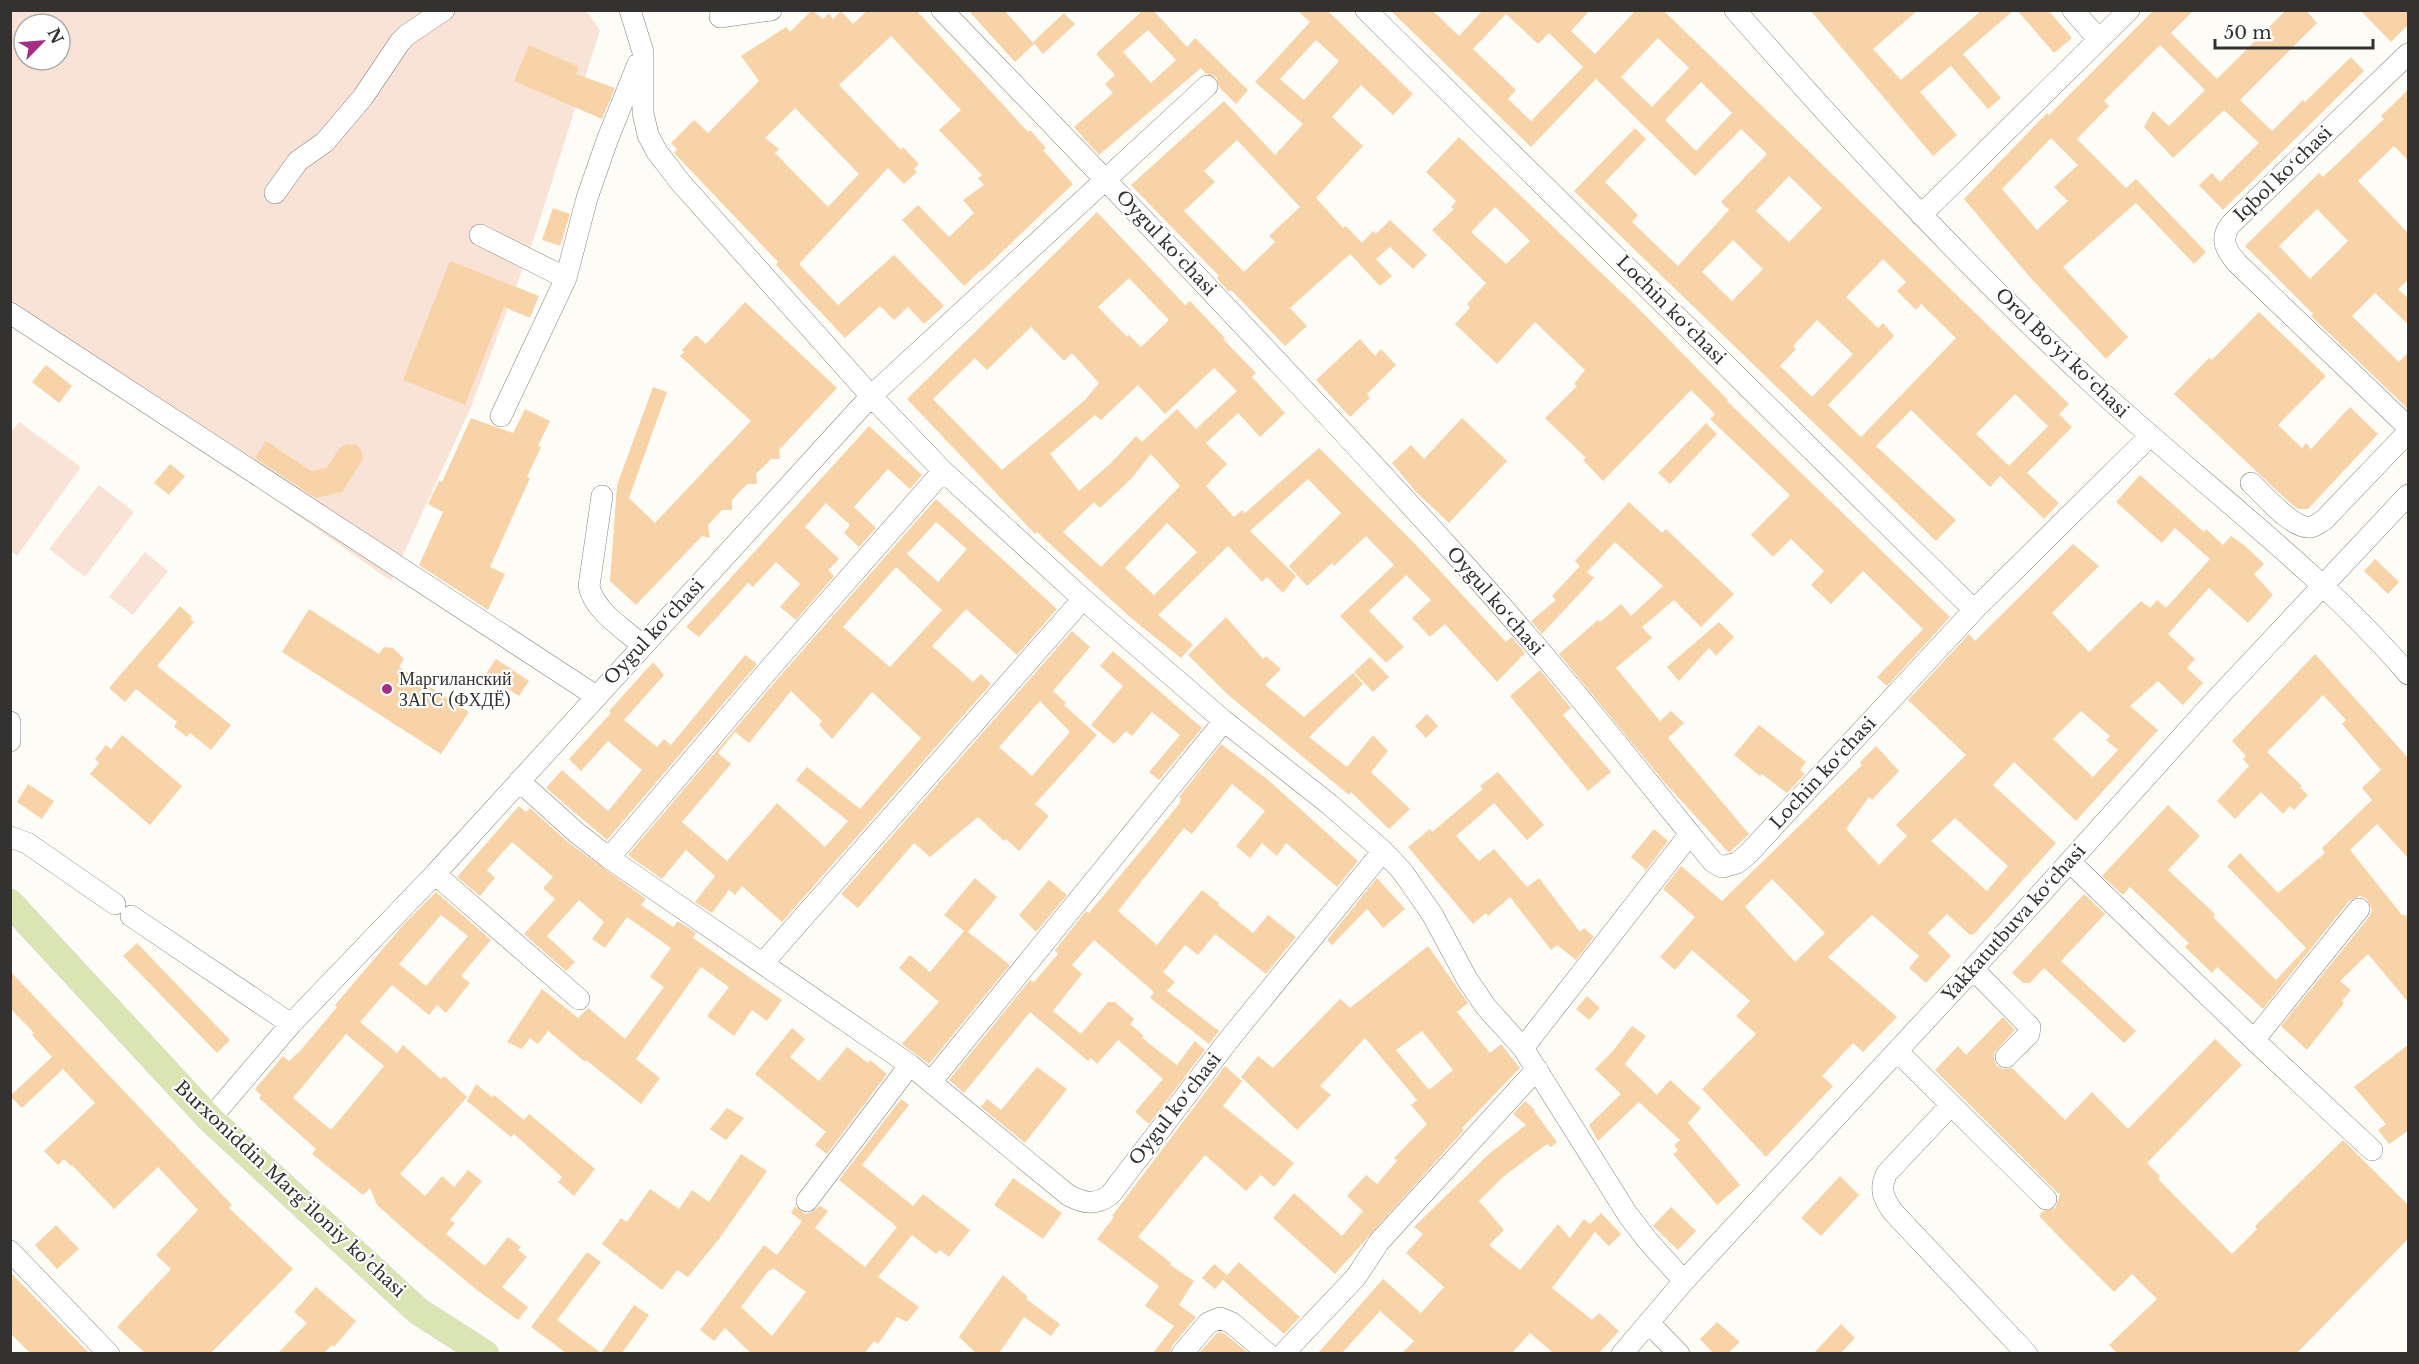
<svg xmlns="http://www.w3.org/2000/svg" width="2419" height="1364" viewBox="0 0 2419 1364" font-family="'Libre Baskerville',serif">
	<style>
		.green { fill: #f9e3d7; fill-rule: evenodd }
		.building { fill: #f8d3a8; fill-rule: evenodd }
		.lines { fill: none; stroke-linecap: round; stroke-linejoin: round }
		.minor-casing { stroke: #85847f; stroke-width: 22 }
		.major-casing { stroke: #dadada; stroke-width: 28 }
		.minor { stroke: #fff; stroke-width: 21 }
		.major { stroke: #dbe4b3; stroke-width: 27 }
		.poi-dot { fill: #a62e85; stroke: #fff; stroke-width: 2 }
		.labels { text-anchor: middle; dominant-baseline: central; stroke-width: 4.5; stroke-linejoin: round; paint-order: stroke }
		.street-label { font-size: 18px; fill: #333230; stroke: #fff }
		.poi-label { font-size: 18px; fill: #333230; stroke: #fff; text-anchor: start }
	</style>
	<rect width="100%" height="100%" fill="#fdfcf6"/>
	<path class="green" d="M586,10L600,30L534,238L471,407L391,581L263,491L11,323L10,11ZM24,24H60V60H24Z
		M19,422L81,467L17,556L11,551L10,433Z
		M99,485L134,512L85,577L49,549Z
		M145,552L168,571L133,615L109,597Z"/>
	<path class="building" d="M812,10L823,19L829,13L833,19L841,11L853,24L868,10H916L1028,132L1030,130L1046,148L1043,150L1073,184L982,271L981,270L964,286L902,220L918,205L949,237L974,213L963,200L984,185L978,178L982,175L939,130L961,110L891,36L839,85L901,150L903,147L919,164L914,169L917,172L904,184L888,168L799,264L838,305L894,255L944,306L924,324L908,307L894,320L880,306L845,338L776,265L778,262L674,153L677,149L671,143L694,120L708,133L759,81L741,56L786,27L790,32ZM795,108L859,174L828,207L775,153L779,149L765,138Z
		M968,10H1004L1034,44L1015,62Z
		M1143,10H1153L1187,47L1195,38L1248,90L1236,104L1219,87L1216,77L1206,74L1201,68L1099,155L1074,127L1113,93L1105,84L1115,75L1096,54ZM1148,30L1176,60L1151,83L1123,52Z
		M1297,10H1327L1413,94L1393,115L1361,85L1332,117L1363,146L1316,198L1343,228L1346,226L1362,243L1373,231L1376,234L1390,220L1427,255L1413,269L1390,247L1376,259L1392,276L1380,286L1350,254L1290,308L1307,326L1285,346L1231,290L1229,292L1217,278L1219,276L1131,185L1224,101L1275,155L1303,124L1255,82L1310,22ZM1316,40L1339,61L1304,100L1280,79ZM1237,140L1300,207L1269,236L1275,242L1244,272L1184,211L1215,182L1204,171Z
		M1390,10H1432L1459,36L1483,10H1590L1571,31L1595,54L1636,10H1663L2069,404L2059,414L2072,427L2027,473L2059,503L2044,519L2000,476L2009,466L1990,487L1911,410L1876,446L1956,520L1936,541L1574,191L1635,128L1646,139L1605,182L1638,215L1632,222L1678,266L1729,210L1721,202L1767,154L1741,129L1695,176L1596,79L1531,147ZM1506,14L1538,44L1549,33L1583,67L1531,121L1508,99L1516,90L1473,49ZM1658,38L1689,68L1652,107L1621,77ZM1701,82L1732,113L1696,151L1665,120ZM1789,176L1822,208L1789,242L1756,211ZM1733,240L1763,269L1732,301L1702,272ZM1883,259L1906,282L1897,291L1916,310L1921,304L1956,338L1861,437L1828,405L1894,336L1883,323L1878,328L1846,297ZM1817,320L1853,354L1812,397L1780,366L1796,349L1793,346ZM2015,394L2048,426L2009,466L1976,434Z
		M1810,10H1918L1873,49L1901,80L1982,10H2014L1963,54L2001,98L1988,109L1951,66L1920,92L1957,135L1933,156Z
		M2017,10H2048L2072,38L2054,53Z
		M2154,10H2194L2171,33L2217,79L2286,10H2306L2317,23L2240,100L2272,131L2303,100L2305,102L2351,57L2364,71L2223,210L2199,185L2212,173L2220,182L2259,143L2224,110L2173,158L2144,127L2153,111L2169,126L2205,90L2160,45L2104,101L2109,106L2077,139L2126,188L2136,179L2206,252L2194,264L2136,203L2063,267L2128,337L2106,359L2028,275L1964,199L2047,113L2049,115ZM2051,138L2078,165L2054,187L2068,201L2037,230L2002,189Z
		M2360,10H2409V24L2391,42Z
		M1064,13L1075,24L1043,54L1033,42Z
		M529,45L579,67L576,74L615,88L602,119L514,81Z
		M2409,89V161L2394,146L2358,181L2409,234V279L2398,289L2409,299V325L2375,293L2352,316L2399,362L2409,352V410L2311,316L2313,314L2245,246L2319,173L2323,177L2384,119L2381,116ZM2317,209L2348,241L2310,279L2279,246Z
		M1459,137L1639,309L1728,400L1727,401L1950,617L1887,686L1877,677L1923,629L1863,571L1831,604L1811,585L1824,571L1791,539L1773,557L1751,535L1790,495L1710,419L1715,414L1691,390L1603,481L1583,460L1586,458L1545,418L1577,386L1574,384L1585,370L1535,322L1497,364L1455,324L1470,308L1467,304L1486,283L1432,230L1454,209L1451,207L1456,201L1426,172ZM1495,207L1530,241L1506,264L1471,232Z
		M553,208L570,214L560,246L542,240Z
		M1097,212L1185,305L1190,301L1225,338L1223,339L1256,373L1252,377L1285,413L1260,437L1238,413L1206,443L1227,464L1206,486L1234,517L1242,510L1245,513L1319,448L1415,544L1506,642L1512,637L1525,653L1497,682L1445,624L1430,637L1412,618L1431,600L1406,575L1369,611L1404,647L1386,663L1340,616L1394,565L1366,536L1334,566L1332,563L1307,586L1289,566L1341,513L1308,479L1250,531L1296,576L1283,593L1267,577L1262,582L1228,546L1158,615L1193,645L1181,658L1131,618L1037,532L1035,534L907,399ZM1129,278L1169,320L1141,347L1129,335L1127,337L1098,307ZM1031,327L1064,361L1072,353L1099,383L1085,400L1002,470L933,399L975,358L987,370ZM1214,368L1237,391L1196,429L1177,409L1142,442L1136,436L1111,463L1079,491L1050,454L1095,415L1101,420L1138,385L1165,414ZM1151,454L1180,486L1101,567L1063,532L1094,502L1100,508L1130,480ZM1167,523L1197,552L1154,595L1125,568Z
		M450,261L539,296L530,318L504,307L465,405L403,380Z
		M745,302L837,388L779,450L780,459H771L756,474L757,484H747L732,500V510H722L708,525L710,538L702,536L636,605L610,581L617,485L653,387L667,392L629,498L655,523L751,421L680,356L684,352L682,350L696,335L706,344Z
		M2259,312L2326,376L2278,425L2302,448L2306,443L2311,449L2350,407L2378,434L2308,509H2298L2288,501L2174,394L2209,358L2212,360Z
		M1360,339L1375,356L1381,349L1396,365L1367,394L1370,398L1350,417L1316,380Z
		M46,365L72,386L59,403L32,382Z
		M525,409L550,421L538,446L541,447L527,477L530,478L490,567L505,574L488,610L419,565L443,512L428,504L439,481L442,482L471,418L513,433Z
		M1462,418L1507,461L1449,523L1416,492L1392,463L1411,445L1424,459Z
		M1706,423L1717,434L1670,484L1658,473Z
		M869,426L922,475L910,489L888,469L854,507L876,528L859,547L844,533L850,525L826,503L805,527L839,559L828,570L834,576L796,620L780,607L800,584L776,562L753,587L748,583L699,637L686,627Z
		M266,441L311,471L326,468L340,448L347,444L357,445L362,452L363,459L342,492L316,498L255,458Z
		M170,464L185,476L169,495L154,483Z
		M2140,475L2204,532L2206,529L2223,545L2231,536L2244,545L2264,564L2254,574L2273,595L2248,623L2209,588L2168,634L2195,659L2187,668L2203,683L2183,705L2158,681L2130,706L2158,730L2076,821L2014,762L1993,785L2056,843L1974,934L1970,935L1947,914L1928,933L1951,956L1926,983L1909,968L1919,956L1872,915L1828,957L1897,1017L1863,1052L1853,1043L1822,1076L1833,1086L1766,1157L1702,1089L1756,1034L1736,1016L1750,1001L1692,950L1675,970L1660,957L1695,917L1663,889L1681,866L1722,901L1862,765L1860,762L1876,746L1899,771L1872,800L1869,797L1846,829L1879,865L1907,836L1896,825L1966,755L1908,700L1969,634L1975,641L2073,544L2099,566L2052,613L2089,652L2141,601L2150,608L2157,600L2166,608L2210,559L2175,528L2162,543L2116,502ZM2081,711L2110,736L2106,740L2118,750L2093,777L2053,739ZM1955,818L2008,866L1987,891L1931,841ZM1772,879L1825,933L1795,962L1745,907Z
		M936,499L1057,609L1017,655L966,609L932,646L973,682L981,674L991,684L782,922L742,886L735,895L729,890L712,913L695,902L715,876L686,850L662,879L628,855L781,675ZM936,522L967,549L938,582L907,554ZM896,567L942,610L890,667L843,627ZM791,691L822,721L819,725L832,739L872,692L921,738L860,809L807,767L796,780L848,821L825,847L777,803L727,861L682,822L731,764L718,753L735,732L749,743Z
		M1629,502L1662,533L1666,529L1734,594L1701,627L1674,600L1642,627L1652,638L1616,668L1660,721L1671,711L1684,723L1668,738L1749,834L1731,851L1728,852L1665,783L1559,654L1598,620L1600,622L1621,604L1631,616L1663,586L1615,542L1587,572L1594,578L1542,634L1531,621L1556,600L1552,596L1580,566L1575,561Z
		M2375,559L2399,582L2388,594L2364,571Z
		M180,606L192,617L190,619L194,622L157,666L231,725L211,750L190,733L187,737L174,727L177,722L136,689L125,702L109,688Z
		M309,609L379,654L384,647L393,648L404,659L399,667L469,712L441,754L282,652Z
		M1226,617L1263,659L1266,656L1281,669L1265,685L1304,717L1353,673L1363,684L1309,737L1347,767L1373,735L1388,751L1371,772L1410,809L1389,829L1351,792L1349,795L1227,694L1188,655Z
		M1719,622L1734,637L1716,656L1709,648L1679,681L1667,667Z
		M1072,631L1090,647L1053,691L1066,703L1064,705L1097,735L1035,804L1049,816L1019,851L1006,839L1004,841L978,817L930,857L914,843L858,908L841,894ZM1040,701L1070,732L1032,776L999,747Z
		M1113,651L1202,728L1159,780L1149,772L1180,735L1152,712L1132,736L1126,731L1114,744L1091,725L1123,686L1100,666Z
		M2315,654L2409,759V859L2377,824L2350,850L2402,915L2409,916V1003L2368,954L2340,981L2351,990L2342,1001L2344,1003L2307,1050L2281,1026L2369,917L2372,910L2367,899L2360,896L2349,901L2263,1009L2217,967L2212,973L2185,947L2189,943L2130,887L2123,895L2102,876L2168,805L2200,836L2168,870L2215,914L2213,917L2276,980L2306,948L2227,866L2240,853L2278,893L2325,853L2322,848L2372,800L2362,788L2381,770L2342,724L2346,720L2323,695L2267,752L2302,786L2300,788L2308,795L2294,810L2290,806L2283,814L2261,792L2235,819L2217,801L2249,766L2243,759L2246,756L2232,741Z
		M745,655L757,664L607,840L546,788L562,770L608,811L642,770L608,741L581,771L569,759L611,713L609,711L653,662L664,675L624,720L657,747L664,739L671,745Z
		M1370,657L1389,677L1373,692L1354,672Z
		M496,659L529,681L519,696L486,674Z
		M1540,670L1571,708L1563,715L1611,772L1588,791L1510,696Z
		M1427,714L1438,726L1426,738L1415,726Z
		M1759,725L1806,762L1800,770L1805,774L1787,793L1762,774L1760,776L1734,755Z
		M122,735L182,786L150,825L90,774L99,763L95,759L106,745L111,749Z
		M1221,744L1267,779L1358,861L1337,887L1286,843L1277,856L1262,843L1250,858L1236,846L1265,811L1232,784L1192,834L1184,828L1118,911L1157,945L1202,890L1219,903L1218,905L1253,933L1268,915L1296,937L1266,974L1215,934L1198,955L1185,945L1163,972L1175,982L1167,991L1219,1031L1209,1044L1150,998L1154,992L1094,940L1072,965L1082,974L1053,1011L1081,1034L1108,1002H1115L1134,1019L1130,1024L1144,1036L1142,1038L1177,1065L1195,1041L1205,1050L1149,1124L1135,1112L1163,1079L1118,1040L1097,1064L1091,1058L1088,1061L1030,1012L964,1093L949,1080L1030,980L1034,982L1058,954L1055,950L1086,911L1089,913L1149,841L1179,804L1181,799L1179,797Z
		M1498,772L1544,825L1527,840L1494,803L1456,836L1479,861L1494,849L1527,887L1539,878L1580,932L1584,928L1594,937L1576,960L1557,945L1551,950L1510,897L1488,916L1486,913L1473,924L1408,847L1430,829L1432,832L1483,789L1480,786Z
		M28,784L54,801L42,819L17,802Z
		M519,806L526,812L530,808L569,843L646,899L641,905L673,927L678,921L696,933L693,938L782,1000L767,1021L752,1010L734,1036L707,1016L729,987L701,967L636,1059L660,1078L641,1104L586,1060L585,1062L548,1031L538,1044L530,1038L522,1049L507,1042L542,989L578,1018L588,1008L625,1039L664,987L650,977L671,948L627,917L605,948L592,939L604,922L579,900L547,936L575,962L566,971L524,934L555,899L543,888L553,877L512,842L487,870L495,878L480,896L457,877Z
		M1654,829L1668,841L1644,873L1645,869L1631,857Z
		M975,878L997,897L968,932L1010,965L929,1064L902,1044L939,1002L899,968L910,955L930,972L964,931L944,915Z
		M1377,878L1405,909L1383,928L1367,909L1332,945L1327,940Z
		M1049,880L1067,895L1036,932L1019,915Z
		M436,892L491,940L461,976L470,983L446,1013L437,1005L429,1015L392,985L360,1022L397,1053L403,1045L441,1079L444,1076L467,1097L400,1174L425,1196L442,1176L454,1187L468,1170L482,1181L450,1220L455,1223L446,1234L485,1266L508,1237L521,1247L518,1250L527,1257L502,1287L528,1307L518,1320L477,1290L413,1237L377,1205L370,1188L363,1195L312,1154L316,1149L259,1098L261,1095L255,1089L283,1056L289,1061L301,1050L337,1007L335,1005L404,924ZM441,915L468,936L426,986L399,964ZM346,1034L384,1066L331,1130L293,1098Z
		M2084,894L2105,914L2061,961L2136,1031L2124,1043L2044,968L2030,983H2023L2012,973Z
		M137,943L230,1040L217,1053L123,956Z
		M1428,946L1468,1003L1457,1012L1490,1053L1501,1044L1520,1068L1462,1128L1464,1130L1335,1274L1273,1218L1294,1193L1342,1236L1363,1211L1347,1196L1366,1175L1377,1184L1397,1161L1394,1158L1427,1124L1411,1105L1417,1100L1365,1038L1320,1086L1331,1095L1297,1130L1241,1077L1258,1056L1273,1068L1340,999L1350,1008ZM1422,1031L1453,1070L1429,1090L1396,1050Z
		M10,971L232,1205L229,1208L293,1269L211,1353H145L117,1327L171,1269L156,1255L198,1210L158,1167L114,1209L72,1165L71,1166L64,1159L58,1165L44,1151L95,1103L63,1069L22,1108L10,1096L52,1057L32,1035L34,1033L10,1008Z
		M1587,996L1600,1008L1589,1020L1576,1009Z
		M2003,1017L2015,1030L1994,1053V1060L1997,1066L2003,1069L2012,1068L2065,1120L2092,1092L2128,1129L2215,1039L2242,1065L2147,1163L2160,1176L2158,1179L2232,1254L2257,1229L2255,1226L2343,1140L2409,1206V1238L2297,1353H2117L2109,1345L2157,1299L2132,1274L2114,1292L2069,1247L2039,1216L2043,1211L2055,1208L2060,1195L1935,1070L1958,1046L1966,1055Z
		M1632,1026L1646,1036L1625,1064L1657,1095L1670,1080L1701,1108L1688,1123L1740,1185L1717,1205L1673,1154L1678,1150L1674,1145L1680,1140L1639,1102L1598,1141L1589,1125L1621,1094L1595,1069L1612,1052Z
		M792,1028L805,1039L790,1057L819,1081L847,1047L868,1063L870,1060L887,1074L827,1154L815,1145L826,1132L755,1074Z
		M2409,1044V1130L2389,1144L2378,1130L2386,1124L2354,1087Z
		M1225,1066L1242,1081L1223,1106L1294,1163L1274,1187L1261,1175L1246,1191L1205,1155L1138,1237L1171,1263L1170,1265L1194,1281L1179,1305L1196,1317L1172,1346L1170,1353H1153L1174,1326L1145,1306L1159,1286L1097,1239L1114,1217L1112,1216Z
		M1037,1067L1067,1089L1025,1143L981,1107L987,1099L1001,1110Z
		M476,1084L492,1097L494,1095L524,1120L529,1114L595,1169L574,1196L558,1182L562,1177L514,1134L511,1137L467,1101Z
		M901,1099L909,1105L862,1165L913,1206L923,1194L970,1230L949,1257L940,1250L936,1254L912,1235L878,1277L919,1307L907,1322L897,1317L878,1344L874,1341L865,1353H751L725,1328L714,1341L700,1330L764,1245L777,1255L802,1221L791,1213L795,1206L805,1214L812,1212L820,1206L828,1211L815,1228L865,1267L897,1227L839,1180ZM773,1268L806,1292L772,1336L741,1307L769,1270L771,1271Z
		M1525,1101L1535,1110L1534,1111L1557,1142L1551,1147L1547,1144L1504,1176L1479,1201L1504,1230L1489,1245L1520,1270L1558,1224L1570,1238L1584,1219L1590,1224L1601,1213L1621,1234L1609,1246L1595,1232L1552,1288L1592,1320L1599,1313L1619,1331L1599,1353H1553L1530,1333L1512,1353H1402L1414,1341L1380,1311L1342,1353H1318L1383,1279L1421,1313L1444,1287L1406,1253L1423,1234L1414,1227L1490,1153L1526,1125L1513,1114Z
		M727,1108L744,1118L726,1140L710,1129Z
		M741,1154L767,1171L719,1239L688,1277L677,1270L662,1290L602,1244L621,1218L627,1222L650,1189L679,1209L692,1190L709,1202Z
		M1840,1176L1859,1195L1821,1236L1801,1218Z
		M1013,1178L1062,1213L1043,1239L994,1205Z
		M1671,1207L1696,1231L1678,1250L1653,1226Z
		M56,1225L79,1249L57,1269L35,1245Z
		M587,1252L601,1262L557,1320L601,1353L634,1305L649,1315L622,1353H566L531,1327Z
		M1239,1262L1300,1317L1284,1334L1223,1280Z
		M1214,1264L1227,1275L1215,1289L1202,1278Z
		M10,1272L89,1353H30L10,1333Z
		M1003,1275L1028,1297L1026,1299L1060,1324L1051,1336L1024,1317L999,1353H976L959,1337Z
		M316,1287L356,1321L334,1347L332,1345L324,1353H278L307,1323L294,1312Z
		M1717,1322L1740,1342L1728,1353H1713L1700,1339Z
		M1841,1324L1855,1338L1841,1353H1814Z
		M1220,1332L1225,1334L1248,1353H1199L1216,1334Z"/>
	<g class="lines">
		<g class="minor-casing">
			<path id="minor" d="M630,10L643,52V113L648,135L657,152L681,183L871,396L943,471L1083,599L1224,721L1329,804L1383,851L1402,871L1432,914L1467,979L1486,1007L1523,1048L1628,1215L1648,1241L1684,1281
				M942,10C1118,192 1294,376 1464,564C1543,651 1616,742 1690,834L1523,1048
				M1366,10L1974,610L2150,436
				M1735,10C1850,141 1969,270 2097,388C2199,482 2318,569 2408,674
				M2073,10L2099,40
				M720,17L771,10
				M2408,54L2231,224C2219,239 2226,250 2237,263L2408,427
				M275,193L298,161L325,142L363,97L400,42L407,35L444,10
				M1921,215L2129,10
				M480,235L566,278
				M10,313L596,696
				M501,416L566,278L587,198L608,138L638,64
				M2251,483C2264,495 2293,530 2311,527C2316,526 2320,522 2324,520L2408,432
				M602,496L589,586C594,611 624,629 642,645
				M10,722V741
				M519,781L577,833L609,858L910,1065L1068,1195C1083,1203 1095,1206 1110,1195L1231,1037L1383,851
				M1690,834L1713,862L1722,867L1737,863L1748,854L1974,610
				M10,837L27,843L115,904
				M609,858L771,667L943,471
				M2070,862L2254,1040L2372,1150
				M435,874L579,999
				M131,916L291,1024
				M763,963L1083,599
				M1973,969L2030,1027L2029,1034L2006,1057
				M2254,1040L2359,909
				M1897,1051L2046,1199
				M931,1082L1224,721
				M1951,1105L1887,1173C1879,1189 1883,1198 1893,1212L2027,1354
				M210,1119L291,1024L435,874L871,396L1207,86
				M807,1201L910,1065
				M10,1251L109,1354
				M1649,1323L1679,1354
				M1182,1354L1208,1323L1220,1318L1232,1323L1268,1354
				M1283,1354L1356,1277L1379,1242L1537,1069
				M1622,1354L1684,1281L1973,969L2208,708L2408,495"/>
		</g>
		<g class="major-casing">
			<path id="major" d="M10,903L210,1119L418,1311L485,1354"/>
		</g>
		<use href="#minor" class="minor"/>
		<use href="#major" class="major"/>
	</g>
	<circle class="poi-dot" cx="387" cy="689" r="6"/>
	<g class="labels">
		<g class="street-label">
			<text transform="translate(2283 174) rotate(-44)">Iqbol koʻchasi</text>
			<text transform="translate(1166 243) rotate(47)">Oygul koʻchasi</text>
			<text transform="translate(1671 310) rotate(45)">Lochin koʻchasi</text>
			<text transform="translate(2062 353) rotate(44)">Orol Boʻyi koʻchasi</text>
			<text transform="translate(1495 601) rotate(49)">Oygul koʻchasi</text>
			<text transform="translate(654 632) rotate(-47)">Oygul koʻchasi</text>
			<text transform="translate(1823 773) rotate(-47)">Lochin koʻchasi</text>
			<text transform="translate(2014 923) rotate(-48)">Yakkatutbuva koʻchasi</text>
			<text transform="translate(1175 1109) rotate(-52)">Oygul koʻchasi</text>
			<text transform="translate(290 1189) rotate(43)">Burxoniddin Marg’iloniy ko’chasi</text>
		</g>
		<g class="poi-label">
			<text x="399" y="679">Маргиланский<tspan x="399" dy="21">ЗАГС (ФХДЁ)</tspan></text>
		</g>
	</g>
	<rect width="2419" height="1364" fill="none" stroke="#333230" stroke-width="24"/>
	<g transform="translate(42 42) rotate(65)"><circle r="28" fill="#ffffff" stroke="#adadac" stroke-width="1.5"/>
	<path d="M0-4.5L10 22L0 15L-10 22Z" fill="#a62e85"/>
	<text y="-9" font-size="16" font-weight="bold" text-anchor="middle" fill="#333230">N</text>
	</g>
	<path d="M2215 39v9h158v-9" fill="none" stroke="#333230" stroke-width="3"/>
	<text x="2224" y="39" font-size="18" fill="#333230" stroke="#ffffff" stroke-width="4.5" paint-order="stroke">50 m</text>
</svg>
